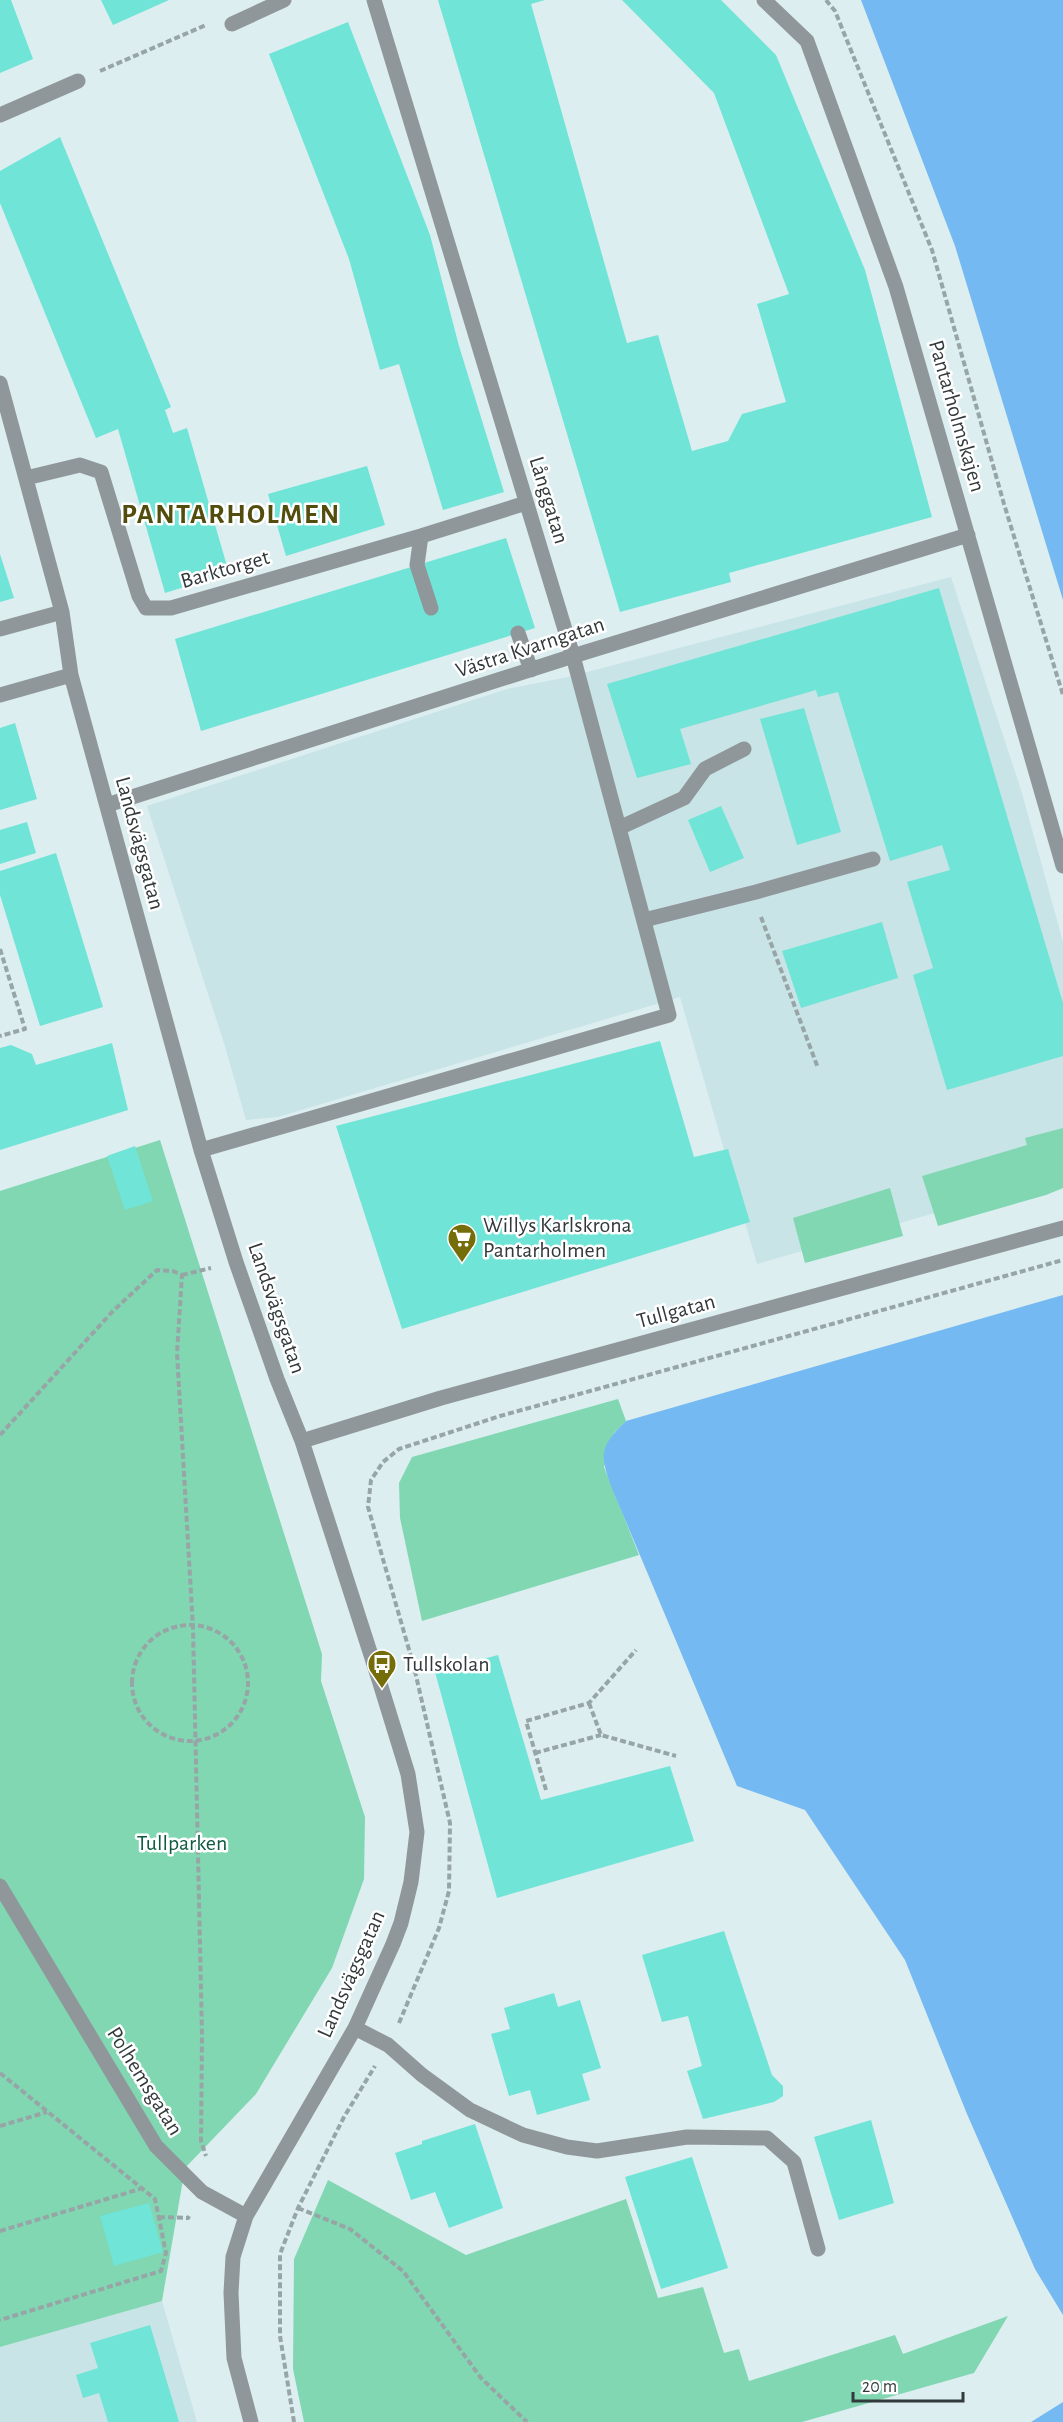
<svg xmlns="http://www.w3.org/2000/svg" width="1063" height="2422" viewBox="0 0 1063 2422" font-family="'Alegreya Sans',sans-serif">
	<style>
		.built { fill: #c8e4e6 }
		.green { fill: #80d7b2 }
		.water { fill: #75b9f2 }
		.building { fill: #70e4d6 }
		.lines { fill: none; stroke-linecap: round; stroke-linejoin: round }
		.path { stroke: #97a5a6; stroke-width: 4; stroke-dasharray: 6 3; stroke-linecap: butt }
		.minor { stroke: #90979a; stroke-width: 15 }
		.labels { text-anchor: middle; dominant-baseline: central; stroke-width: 5; stroke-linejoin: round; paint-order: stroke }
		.street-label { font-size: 22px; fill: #333a3b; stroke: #fff }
		.poi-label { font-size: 22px; fill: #333a3b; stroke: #fff; text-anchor: start }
		.park-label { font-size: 22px; fill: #0f5b41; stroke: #fff }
		.district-label { font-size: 28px; font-weight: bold; letter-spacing: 1.5px; fill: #524c0d; stroke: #fff }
	</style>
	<rect width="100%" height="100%" fill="#dceef0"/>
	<path class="built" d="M951,577L1022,793L1063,942V1170L942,1211L757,1264L680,997L278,1117L246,1120L224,1043L147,806L507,689L568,677Z
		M162,2301L197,2422H0V2347Z"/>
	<path class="green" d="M1063,1128V1188L1046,1195L938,1226L922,1176L1027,1145L1025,1138Z
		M160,1140L322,1654L321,1681L365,1817L364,1879L332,1968L256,2094L185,2168L162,2301L0,2347V1191Z
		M890,1188L903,1236L805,1263L793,1218Z
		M618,1399L626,1421L614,1433L604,1467L639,1555L422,1621L400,1518L399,1483L412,1457Z
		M328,2180L466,2255L626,2199L658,2298L703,2287L724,2353L739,2349L749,2381L895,2335L903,2354L1008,2316L974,2373L802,2422H304L293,2369L294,2259Z"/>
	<path class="water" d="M861,0H1063V600L955,246Z
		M1063,1295V2315L1035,2269L967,2114L905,1960L805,1810L737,1786L613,1491C600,1456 598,1448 626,1421Z
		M1063,2402V2422H1031Z"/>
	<path class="building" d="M0,0H11L33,59L0,73Z
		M101,0H169L113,25Z
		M438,0H545L531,4L627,343L658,335L692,451L728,441L742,414L786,402L757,304L789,294L714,93L622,0H721L776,55L865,270L932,517L729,573L731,582L620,612Z
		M348,22L430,235L459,346L504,492L443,510L399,364L380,370L349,259L269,54Z
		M60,137L171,407L165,410L173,433L187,428L229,573L165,593L118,429L96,438L0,203V171Z
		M367,466L385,525L286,556L268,494Z
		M506,538L535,628L201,731L175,639Z
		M0,554L14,598L0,602Z
		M939,588L1063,1003V1056L947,1090L913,975L933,968L907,882L950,870L942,845L890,861L838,692L818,697L816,690L680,729L691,764L637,778L607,684Z
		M804,708L841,832L797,845L760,719Z
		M15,723L37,799L0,810V728Z
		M721,806L744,858L710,872L688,820Z
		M27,822L36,853L0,864V830Z
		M56,853L103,1007L40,1026L0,895V871Z
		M882,922L898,978L801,1008L782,951Z
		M660,1041L694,1157L728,1149L750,1222L402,1329L336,1126Z
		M112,1043L128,1110L0,1150V1048L11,1045L32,1054L36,1065Z
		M135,1146L153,1201L125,1210L107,1156Z
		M498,1655L541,1800L670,1766L694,1841L497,1898L435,1672Z
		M724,1931L772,2075L783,2086V2096L774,2102L703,2119L687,2071L702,2066L688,2016L662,2022L642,1955Z
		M554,1993L558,2007L580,2000L601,2068L582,2074L590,2100L537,2115L530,2090L509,2096L491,2034L510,2029L504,2008Z
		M871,2120L894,2203L839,2220L814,2137Z
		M475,2124L503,2208L449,2228L435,2192L411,2200L395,2153L422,2144V2141Z
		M692,2157L728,2268L661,2289L625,2177Z
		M149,2203L163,2252L114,2266L100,2216Z
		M150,2325L179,2422H108L99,2393L83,2398L76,2375L98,2368L90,2343Z"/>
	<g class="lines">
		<path class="path" d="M826,0L835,11L932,250L1004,504L1063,695
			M100,71L206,25
			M761,917L818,1068
			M0,949L25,1029L0,1036
			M182,1275L211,1268
			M0,1435L113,1311L157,1270L173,1271L182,1275L177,1353L193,1628L202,2035L201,2141L206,2156
			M132 1683a58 58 0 1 1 116 0a58 58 0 1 1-116 0Z
			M589,1703L601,1735L676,1756
			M535,1753L601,1735
			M546,1790L526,1721L589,1703L636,1650
			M399,2023L439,1928L449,1891L450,1823L414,1667L368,1507L371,1480L383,1462L399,1449L500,1416L1063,1260
			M0,2073L155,2199L166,2253L161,2271L0,2320
			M0,2126L47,2112
			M298,2208L350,2229L403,2271L481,2378L527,2422
			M159,2217L188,2218L189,2216
			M0,2231L140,2189
			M294,2422L280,2336V2254L298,2208L344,2117L375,2066"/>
		<path class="minor" d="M764,0L807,41L896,287L1063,866
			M232,24L284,0
			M0,115L78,81
			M0,383L62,612L71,675L201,1150L236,1262L277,1379L302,1441L379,1680L408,1774L417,1832L411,1882L401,1923L393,1944L355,2028L246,2216L233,2257L231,2293L234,2358L251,2422
			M26,478L80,465L101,472L139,596L146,608H171L421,536L526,503
			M421,536L417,565L431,608
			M0,629L62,612
			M518,633L531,670
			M0,695L71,675
			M107,805L573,656L968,535
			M619,828L684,798L705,769L744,749
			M644,920L756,892L873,859
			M201,1150L669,1015L573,656L374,0
			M302,1441L441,1398L1063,1228
			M0,1886L156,2146L202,2192L246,2216
			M355,2028L388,2045L422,2075L470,2110L523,2135L567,2147L597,2151L687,2137L767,2138L794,2162L818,2249"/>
	</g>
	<defs>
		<g id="supermarket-pin" transform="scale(1.5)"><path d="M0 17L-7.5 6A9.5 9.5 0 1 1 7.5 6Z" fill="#756d09" stroke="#fff"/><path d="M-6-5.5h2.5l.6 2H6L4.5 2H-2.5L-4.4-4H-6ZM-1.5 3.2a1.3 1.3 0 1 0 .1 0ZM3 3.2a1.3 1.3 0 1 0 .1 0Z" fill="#fff"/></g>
		<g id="bus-pin" transform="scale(1.5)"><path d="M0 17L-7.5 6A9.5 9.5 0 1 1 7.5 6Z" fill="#756d09" stroke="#fff"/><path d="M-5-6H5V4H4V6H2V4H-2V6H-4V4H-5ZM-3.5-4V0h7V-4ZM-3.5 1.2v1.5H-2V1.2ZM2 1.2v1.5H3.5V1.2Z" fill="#fff"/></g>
	</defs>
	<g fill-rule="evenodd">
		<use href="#supermarket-pin" x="462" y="1238"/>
		<use href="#bus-pin" x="382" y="1664"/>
	</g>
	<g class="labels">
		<g class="street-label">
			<text transform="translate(957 416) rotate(74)">Pantarholmskajen</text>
			<text transform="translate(549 500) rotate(73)">Långgatan</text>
			<text transform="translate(225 569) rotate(-16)">Barktorget</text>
			<text transform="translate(530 647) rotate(-18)">Västra Kvarngatan</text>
			<text transform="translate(140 843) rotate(75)">Landsvägsgatan</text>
			<text transform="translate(277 1308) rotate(71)">Landsvägsgatan</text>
			<text transform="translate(676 1311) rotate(-15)">Tullgatan</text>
			<text transform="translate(351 1974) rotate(-66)">Landsvägsgatan</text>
			<text transform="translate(145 2081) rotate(58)">Polhemsgatan</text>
		</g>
		<g class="poi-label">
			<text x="483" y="1225">Willys Karlskrona<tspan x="483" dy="25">Pantarholmen</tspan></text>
			<text x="403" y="1664">Tullskolan</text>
		</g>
		<g class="park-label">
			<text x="182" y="1843">Tullparken</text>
		</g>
		<g class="district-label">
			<text x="231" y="515">PANTARHOLMEN</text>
		</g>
	</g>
	<path d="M853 2392v9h110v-9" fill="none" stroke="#333a3b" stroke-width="3"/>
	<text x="862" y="2392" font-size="18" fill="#333a3b" stroke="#ffffff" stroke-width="4.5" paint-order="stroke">20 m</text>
</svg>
